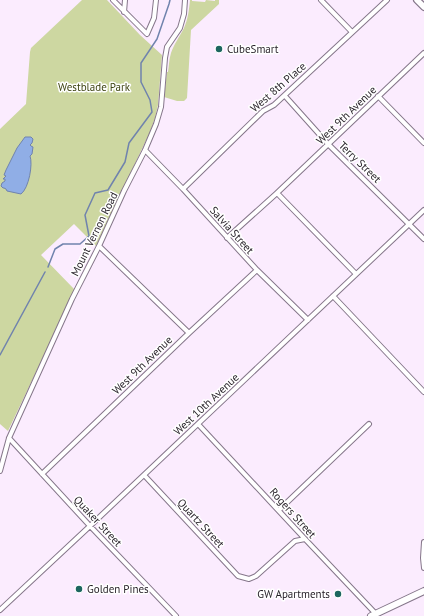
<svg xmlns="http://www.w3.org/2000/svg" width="424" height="616" viewBox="0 0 424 616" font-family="'PT Sans',sans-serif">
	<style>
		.green { fill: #cdd7a1 }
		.water { fill: #90aee6; stroke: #7083ad }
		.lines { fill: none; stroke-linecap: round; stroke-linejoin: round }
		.stream { stroke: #7083ad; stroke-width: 1.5 }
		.minor-casing { stroke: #85768a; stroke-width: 6 }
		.tertiary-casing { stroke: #85768a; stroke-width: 8 }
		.secondary-casing { stroke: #85768a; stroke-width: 8 }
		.minor { stroke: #fff; stroke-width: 4 }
		.tertiary { stroke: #fff; stroke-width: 5.5 }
		.secondary { stroke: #fff; stroke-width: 6 }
		.poi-dot { fill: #1c665f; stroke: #fff; stroke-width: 1.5 }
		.labels { text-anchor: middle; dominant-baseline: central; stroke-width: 3; stroke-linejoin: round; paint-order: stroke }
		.poi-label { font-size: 11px; fill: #251f27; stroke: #fff; text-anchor: start }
		.park-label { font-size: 11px; fill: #3d4311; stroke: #fff }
		.street-label { font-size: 11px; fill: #251f27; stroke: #fff }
	</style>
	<rect width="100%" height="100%" fill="#fbecfe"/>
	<path class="green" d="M82,0H107L140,35L162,55L158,105L155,118L150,132L96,246L74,224L41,255L75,290L8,431L0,424V129L26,104L30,52L31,48Z
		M190,0H192V1L205,2L206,0L215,1V0H219V4L191,30L187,98L184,101H177L164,97L167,72H168C169,66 169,59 171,53C174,44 180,36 184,28C188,19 189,10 190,0Z"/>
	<path class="water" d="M25,137H31L33,139L32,143L30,145L31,146L33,147L32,154L30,156C33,164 29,188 21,194L7,191L6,189L4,188H3L1,186L2,183L5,181V179H3L6,176L4,175L6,170L17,148Z"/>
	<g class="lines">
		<path class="stream" d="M48,267L55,249L63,244H80L89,236L85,215L95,193L108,190L125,162L129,143L152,112L150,100L141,82V63L157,39L169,4L170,0
			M0,355L45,272"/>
		<g class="minor-casing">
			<path id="minor" d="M113,0L147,34L154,18L156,0
				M321,0L352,32
				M124,12L125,0
				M285,96L328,144L424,239
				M378,96L424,143
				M145,150L183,189L257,270L308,320
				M183,189L263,111L274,105L387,0
				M277,193L356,274
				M227,238L277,193L424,53
				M99,246L189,333
				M333,296L424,392
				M198,424L305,539L376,614
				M9,438L90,526L176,616
				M0,471L9,438L72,299L99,246L124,191L145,150L156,124L161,107L165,58L167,47L180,28L184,14L185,0
				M42,474L189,333L257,270
				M144,475L238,576L249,579L256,576L295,541L305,539
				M279,510L369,424
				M424,542L423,558L424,568
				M0,610L90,526L424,210"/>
		</g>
		<g class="tertiary-casing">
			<path id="tertiary" d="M417,0L424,7"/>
		</g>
		<g class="secondary-casing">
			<path id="secondary" d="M371,616L424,591"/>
		</g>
		<use href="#minor" class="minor"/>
		<use href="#tertiary" class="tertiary"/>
		<use href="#secondary" class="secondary"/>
	</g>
	<g class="poi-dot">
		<circle cx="219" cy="49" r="4"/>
		<circle cx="79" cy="589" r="4"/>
		<circle cx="338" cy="594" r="4"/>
	</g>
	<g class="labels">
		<g class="poi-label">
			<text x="227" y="49">CubeSmart</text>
			<text x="87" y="589">Golden Pines</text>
			<text x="330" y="594" text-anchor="end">GW Apartments</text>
		</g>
		<g class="park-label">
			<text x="94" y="87">Westblade Park</text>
		</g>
		<g class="street-label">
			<text transform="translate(278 87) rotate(-41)">West 8th Place</text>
			<text transform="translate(346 115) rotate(-44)">West 9th Avenue</text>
			<text transform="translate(360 162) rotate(44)">Terry Street</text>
			<text transform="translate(232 230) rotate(48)">Salvia Street</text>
			<text transform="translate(94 234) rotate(-64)">Mount Vernon Road</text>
			<text transform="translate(142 365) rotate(-44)">West 9th Avenue</text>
			<text transform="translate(206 404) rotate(-43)">West 10th Avenue</text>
			<text transform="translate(293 513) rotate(48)">Rogers Street</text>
			<text transform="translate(98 521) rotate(47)">Quaker Street</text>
			<text transform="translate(201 523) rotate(47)">Quartz Street</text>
		</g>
	</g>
</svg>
